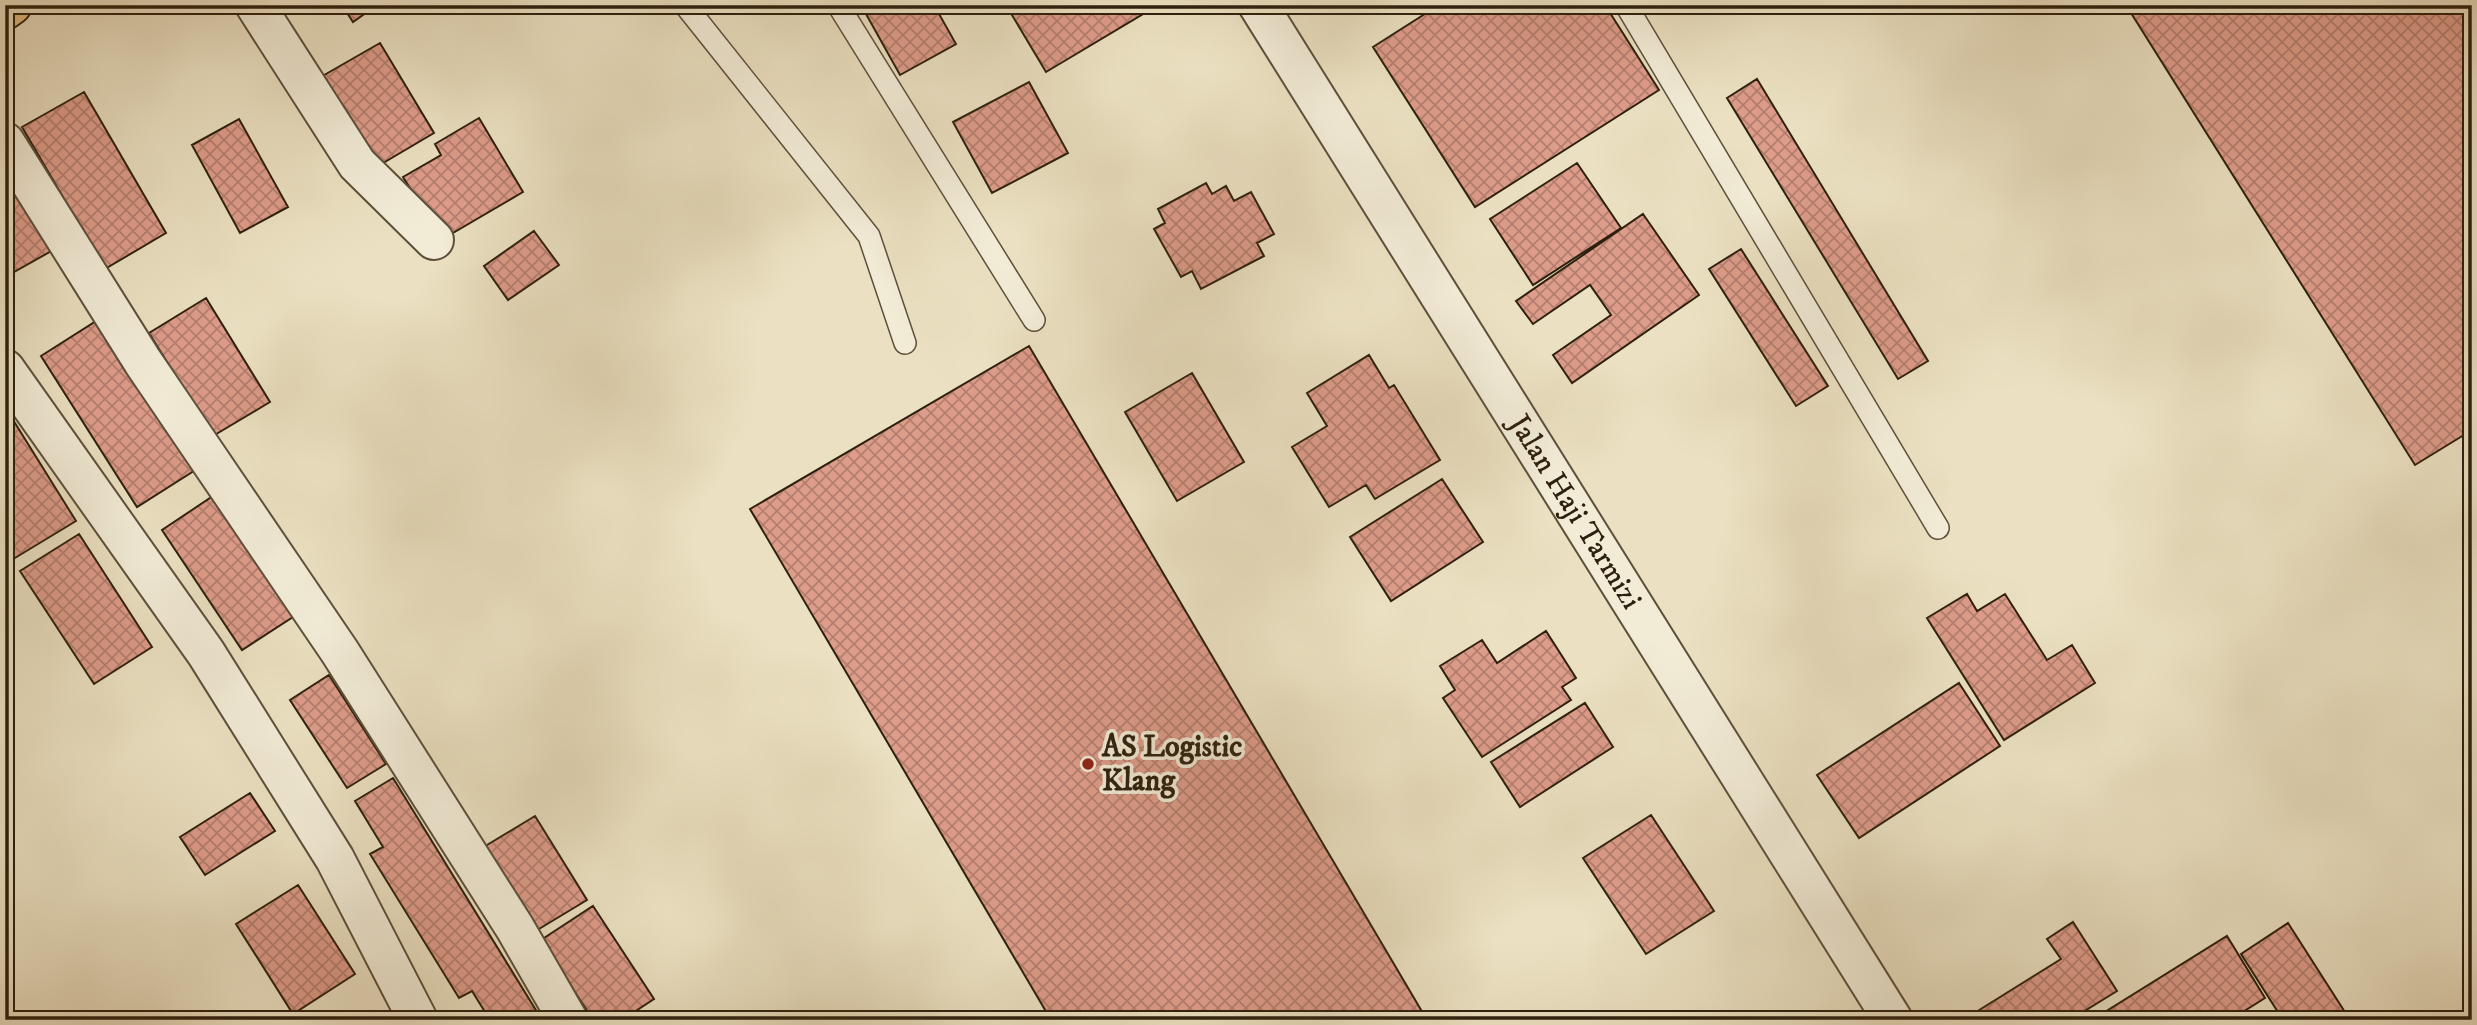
<svg xmlns="http://www.w3.org/2000/svg" width="2477" height="1025" viewBox="0 0 2477 1025" font-family="'IM FELL DW Pica',serif">
	<style>
		.building { fill: url(#building-cross-hatch); stroke: #2e200e; stroke-width: 2 }
		.lines { fill: none; stroke-linecap: round; stroke-linejoin: round }
		.service-casing { stroke: #5d503b; stroke-width: 24 }
		.minor-casing { stroke: #5d503b; stroke-width: 42 }
		.trunk-casing { stroke: #2e200e; stroke-width: 42 }
		.service { stroke: #f2ecd7; stroke-width: 21 }
		.minor { stroke: #f2ecd7; stroke-width: 38 }
		.trunk { stroke: #e6c081; stroke-width: 38 }
		.poi-dot { fill: #8f2418; stroke: #f2ecd7; stroke-width: 2.5 }
		.labels { text-anchor: middle; dominant-baseline: central; stroke-width: 7; stroke-linejoin: round; paint-order: stroke }
		.street-label { font-size: 30px; fill: #2e200e; stroke: #f2ecd7 }
		.poi-label { font-size: 30px; font-weight: bold; fill: #2e200e; stroke: #f2ecd7; text-anchor: start }
	</style>
	<defs>
		<pattern id="building-cross-hatch" width="8" height="8" patternUnits="userSpaceOnUse" patternTransform="scale(1.75)"><rect width="8" height="8" fill="#de9c8a"/><path d="M0 0l8 8M0 8l8-8" fill="none" stroke="#b47f6f"/></pattern>
	</defs>
	<rect width="100%" height="100%" fill="#ebe1c2"/>
	<filter id="stains"><feTurbulence type="fractalNoise" baseFrequency=".00286" numOctaves="4"/><feColorMatrix values="0 0 0 0 .2 0 0 0 0 .09 0 0 0 0 .02 0 0 0 .5 -.17"/></filter>
	<radialGradient id="worn" r=".72"><stop offset=".6" stop-color="#630" stop-opacity="0"/><stop offset="1" stop-color="#630" stop-opacity=".3"/></radialGradient>
	<path class="building" d="M342,5H377L353,22Z
		M861,5H934L956,44L900,75Z
		M1006,5H1145L1148,11L1046,72Z
		M1439,5H1605L1659,90L1475,207L1373,47Z
		M2126,5H2472V430L2415,465Z
		M380,43L434,133L373,169L319,78Z
		M1757,79L1928,361L1898,379L1727,98Z
		M1029,82L1068,153L992,193L953,122Z
		M84,92L166,233L105,269L22,127Z
		M479,118L523,192L441,240L403,177L441,155L435,144Z
		M239,119L288,207L240,233L192,145Z
		M1577,163L1621,228L1533,285L1490,219Z
		M5,169L55,249L5,277Z
		M1206,183L1212,194L1226,186L1234,201L1251,192L1274,234L1257,243L1264,256L1201,289L1192,271L1181,277L1154,229L1165,223L1158,209Z
		M1643,214L1699,295L1572,383L1553,355L1611,315L1590,285L1533,324L1516,301Z
		M534,231L559,265L508,300L484,266Z
		M1741,249L1828,386L1796,406L1709,269Z
		M206,298L270,402L213,436L149,333Z
		M101,318L197,469L137,507L41,356Z
		M1029,346L1427,1020H1051L750,509Z
		M1369,355L1389,388L1394,385L1440,460L1375,499L1366,485L1329,507L1292,447L1327,426L1307,393Z
		M1192,373L1244,462L1177,501L1125,412Z
		M5,407L76,521L10,561L5,553Z
		M1442,479L1483,542L1391,601L1350,537Z
		M213,496L293,617L242,650L162,530Z
		M79,534L152,647L94,684L20,571Z
		M1967,594L1977,611L2005,594L2047,660L2072,645L2095,683L2004,740L1927,618Z
		M1546,631L1576,678L1562,687L1571,700L1482,757L1443,698L1455,690L1440,666L1482,640L1497,663Z
		M329,675L386,764L347,788L290,700Z
		M1959,683L2000,746L1859,838L1817,775Z
		M1585,703L1613,747L1520,807L1491,762Z
		M393,778L542,1020H490L472,991L459,998L370,854L383,847L355,801Z
		M250,793L275,831L205,875L180,837Z
		M1651,815L1714,911L1646,954L1583,858Z
		M535,816L587,900L534,932L482,848Z
		M298,885L355,974L293,1014L236,924Z
		M593,906L654,999L622,1020H593L541,940Z
		M2073,922L2117,991L2070,1020H1970L1968,1017L2061,959L2047,939Z
		M2288,923L2350,1020H2283L2241,954Z
		M2227,936L2265,998L2230,1020H2092Z"/>
	<g class="lines">
		<g class="service-casing">
			<path id="service" d="M685,5L869,236L905,343
				M838,5L1034,320
				M1626,5L1938,528"/>
		</g>
		<g class="minor-casing">
			<g id="minor">
				<path d="M255,5L357,164L434,240"/>
				<path id="s1" d="M1258,5L1893,1020"/>
				<path d="M5,142L143,362L340,652L515,928L568,1020"/>
				<path d="M5,369L206,653L335,859L418,1020"/>
			</g>
		</g>
		<g class="trunk-casing">
			<path id="trunk" d="M5,10L12,5"/>
		</g>
		<use href="#service" class="service"/>
		<use href="#minor" class="minor"/>
		<use href="#trunk" class="trunk"/>
	</g>
	<circle class="poi-dot" cx="1088" cy="764" r="7"/>
	<g class="labels">
		<g class="street-label">
			<text stroke="none"><textPath href="#s1" startOffset="598">Jalan Haji Tarmizi</textPath></text>
		</g>
		<g class="poi-label">
			<text x="1102" y="747">AS Logistic<tspan x="1102" dy="34">Klang</tspan></text>
		</g>
	</g>
	<rect width="2477" height="1025" fill="none" stroke="#ebe1c2" stroke-width="28"/>
	<rect x="7" y="7" width="2463" height="1011" fill="none" stroke="#2e200e" stroke-width="3.5"/>
	<rect x="14" y="14" width="2449" height="997" fill="none" stroke="#2e200e" stroke-width="2"/>
	<rect width="100%" height="100%" filter="url(#stains)"/>
	<rect width="100%" height="100%" fill="url(#worn)"/>
</svg>
